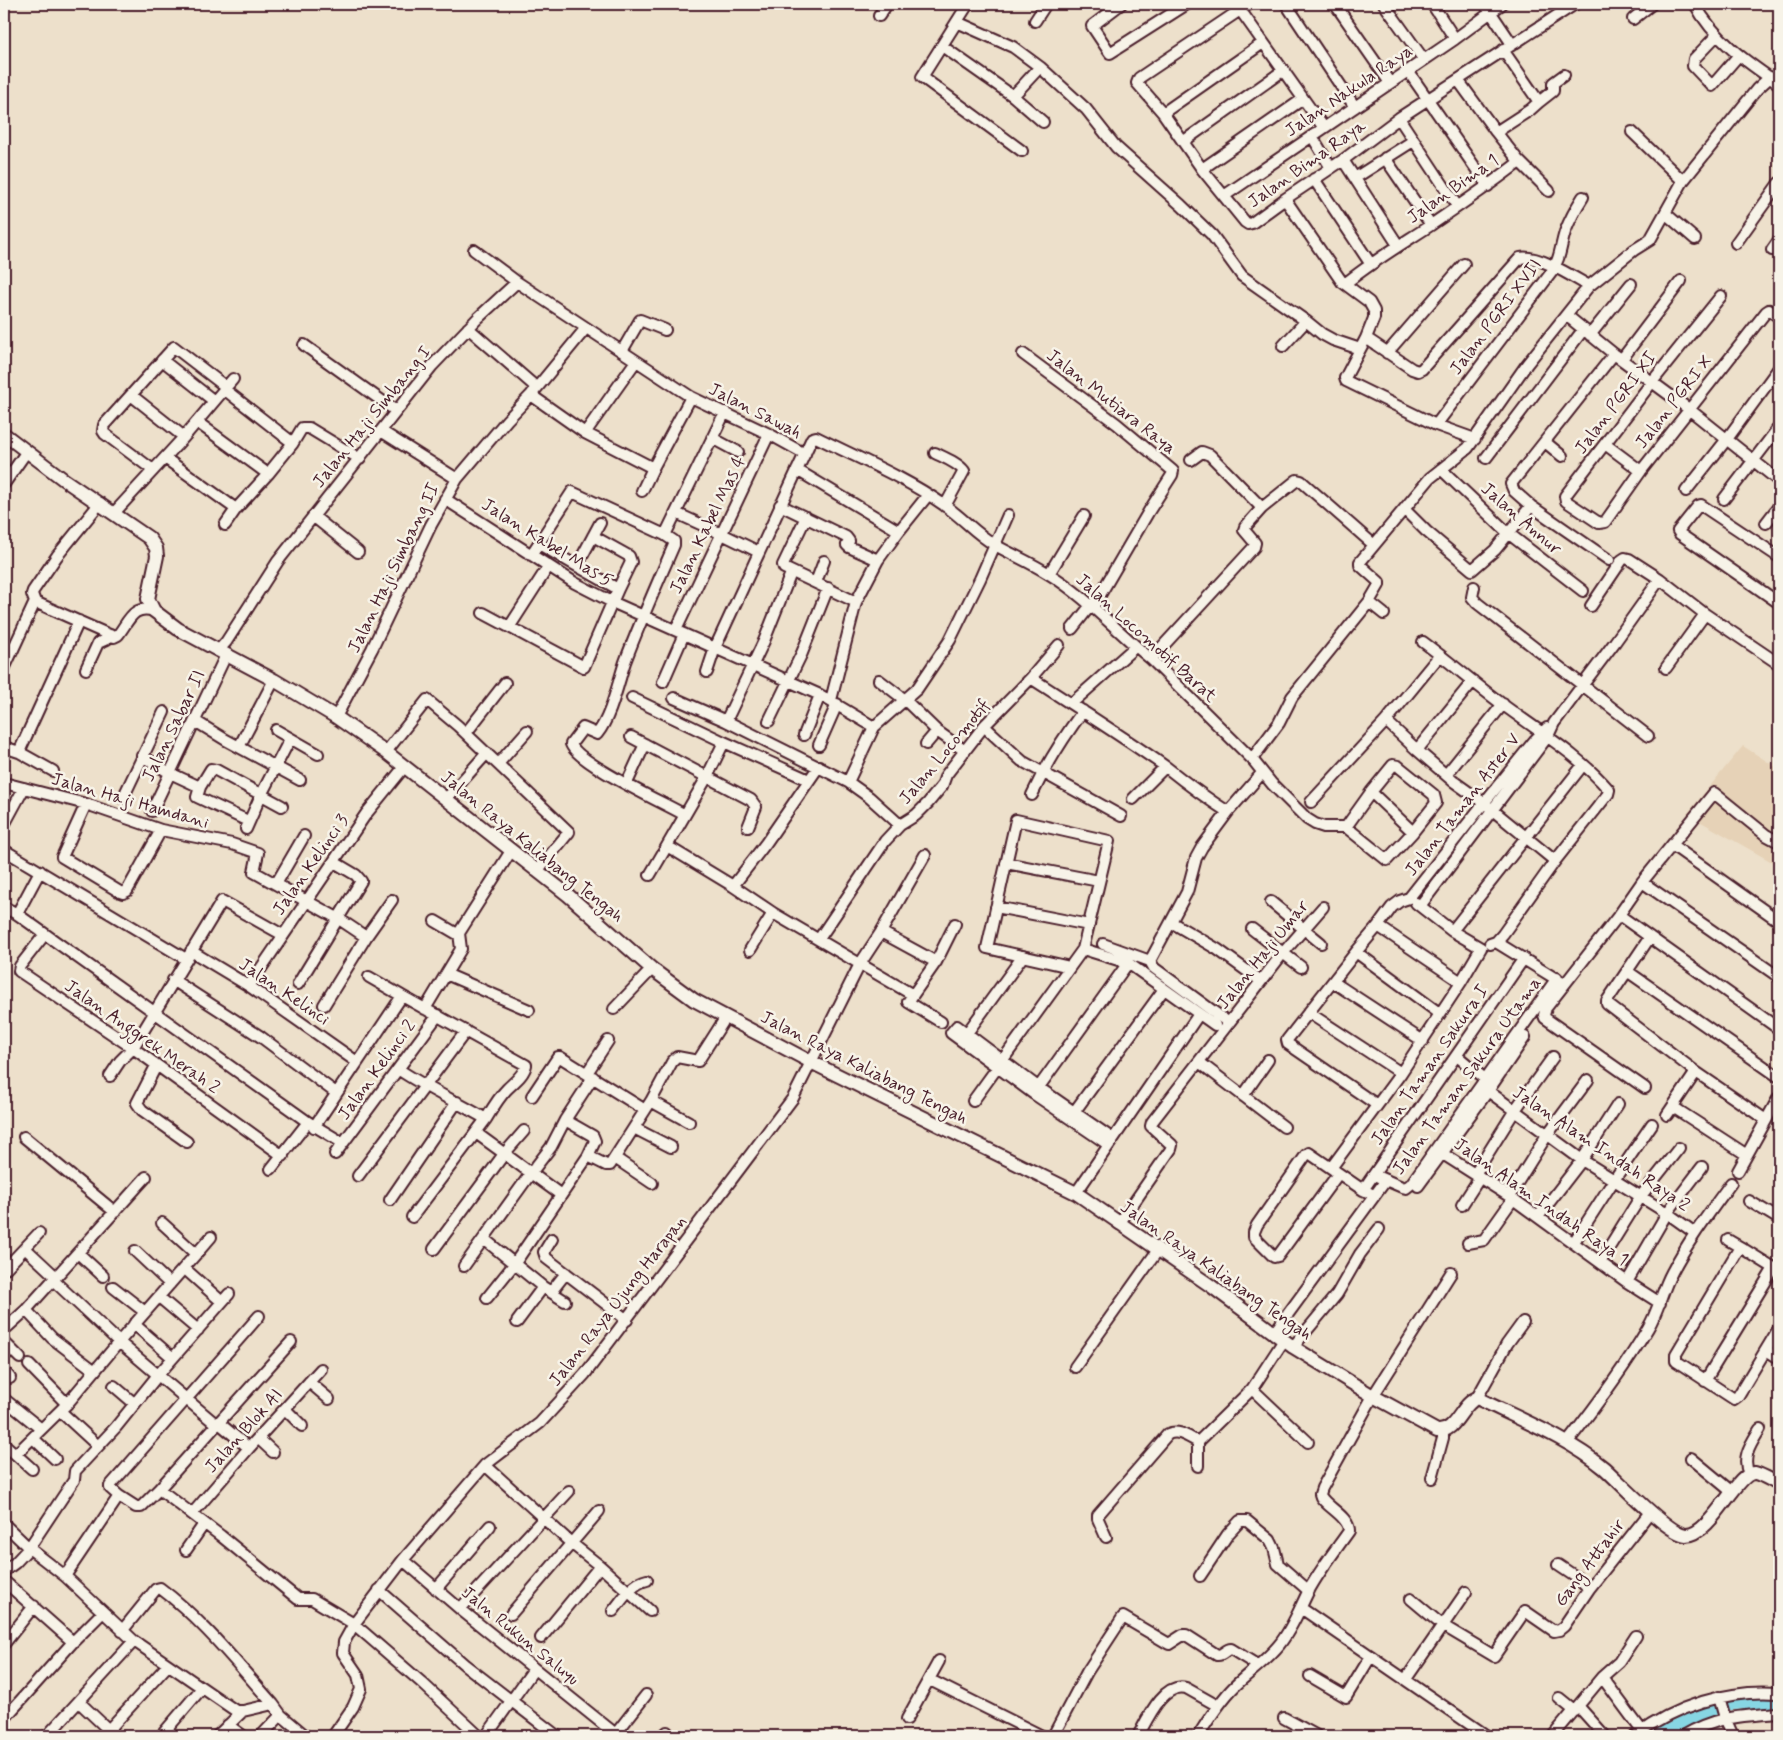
<svg xmlns="http://www.w3.org/2000/svg" width="1783" height="1740" viewBox="0 0 1783 1740" font-family="Mynerve,sans-serif">
	<style>
		.built { fill: #e6d2b7 }
		.lines { fill: none; stroke-linecap: round; stroke-linejoin: round }
		.river { stroke: #87d6e3; stroke-width: 16 }
		.minor-casing { stroke: #4a1f2b; stroke-width: 14 }
		.major-casing { stroke: #4a1f2b; stroke-width: 16 }
		.minor { stroke: #f7f3e8; stroke-width: 10 }
		.major { stroke: #f7f3e8; stroke-width: 12 }
		.labels { text-anchor: middle; dominant-baseline: central; stroke-width: 5; stroke-linejoin: round; paint-order: stroke }
		.street-label { font-size: 18px; fill: #4a1f2b; stroke: #f7f3e8 }
	</style>
	<rect width="100%" height="100%" fill="#ede0cb"/>
	<filter id="ink" filterUnits="userSpaceOnUse"><feTurbulence type="fractalNoise" baseFrequency=".02" numOctaves="2"/><feDisplacementMap in="SourceGraphic" scale="10" xChannelSelector="R" yChannelSelector="G"/><feConvolveMatrix kernelMatrix="1 2 1 2 8 2 1 2 1" color-interpolation-filters="sRGB"/></filter>
	<g filter="url(#ink)">
		<path class="built" d="M1743,746L1779,769V866L1687,814Z"/>
		<g class="lines">
			<path class="river" d="M1731,1702L1779,1700
				M1661,1736L1709,1712"/>
			<g class="minor-casing">
				<path id="minor" d="M968,4L922,77L1022,151
					M1121,4L1092,26L1110,53L1187,4
					M1236,4L1324,128
					M1249,4L1139,78L1137,83L1163,113L1202,169L1245,222L1248,224L1252,223L1285,199L1343,160L1399,118L1575,4
					M1286,4L1355,107
					M1335,4L1390,83
					M1384,4L1424,60
					M1432,4L1455,39
					M1485,4L1512,44
					M1695,4C1713,39 1748,63 1779,84
					M879,16L887,4
					M1633,19L1652,4
					M1035,21L1046,4
					M957,22L1013,47L1040,67L1086,109L1116,147L1181,205L1212,235L1242,276L1306,321L1322,334L1333,340L1360,349
					M1717,35L1694,59L1693,66L1712,86L1739,55
					M942,46L1013,96L1043,122
					M1408,71L1488,186
					M1458,80L1496,132L1518,160L1549,191
					M1013,96L1040,67
					M1539,102L1553,91V83L1564,75
					M1163,113L1263,43
					M1399,118L1457,206
					M1496,132L1530,110L1539,102L1503,50
					M1632,132L1683,181
					M1312,136L1331,168
					M1184,141L1284,70
					M1385,158L1431,225
					M1343,160L1398,245
					M1202,169L1303,99
					M1355,178L1413,141
					M1314,179L1370,263
					M1224,196L1455,39L1502,4
					M1285,199L1342,282L1369,302L1374,311V318L1366,338L1345,378L1346,381L1436,425L1475,439
					M1665,213L1695,239
					M1736,243L1779,183
					M474,250L517,282
					M1772,250L1779,240
					M1346,283C1373,261 1402,244 1431,225C1460,205 1490,185 1518,163V160
					M1721,296L1652,382L1565,496L1566,501L1599,523L1605,522L1641,471L1766,312L1769,310L1779,317
					M1566,315L1614,354L1690,410L1779,481
					M468,328L537,388
					M1590,335L1631,284
					M1366,338L1412,369L1418,371L1422,369L1520,258C1538,254 1573,277 1589,286
					M304,345L396,411
					M1283,346L1306,321
					M622,351L640,320L665,330
					M1387,353L1464,264
					M1023,354L1117,424L1173,471L1172,475L1149,511L1093,607
					M1622,359L1681,281
					M162,360L214,401
					M131,395L184,437
					M531,395L585,433L653,468L691,397
					M197,422L268,474
					M1436,425L1551,273C1561,257 1560,248 1565,232C1570,219 1576,208 1583,197
					M381,431L457,479
					M585,433L636,361
					M712,438L738,452
					M1545,442L1562,456
					M293,443L302,428H309L360,459
					M1605,444L1641,471
					M935,453C945,458 958,463 964,471L945,506
					M165,458L236,509L268,474L293,443L224,389
					M1486,458L1583,330
					M1191,460L1202,452L1210,455L1262,508
					M1441,469L1508,533L1583,591
					M153,470L105,434L103,431L104,425L174,347L226,387
					M797,470L899,531
					M4,484L27,451
					M642,491L653,468
					M1686,491L1727,439L1779,368
					M445,499L575,583L612,602L820,695L874,727
					M1724,499L1779,427
					M780,505L846,537L849,541L847,545L849,547L878,560
					M1405,510L1426,531L1472,570L1495,550L1531,506
					M114,513L184,437L233,379
					M676,513L722,534L759,552
					M313,516L358,552
					M806,517L783,565L784,568L856,602
					M1766,523L1779,506
					M225,525L236,509
					M539,544L577,566L600,523
					M531,555L572,492L665,535
					M1779,557L1701,505L1698,506L1678,531L1680,534L1779,603
					M1609,560L1531,506L1514,491L1511,484L1614,354
					M577,566L618,589
					M1049,574L1084,516
					M816,582L824,561
					M1474,587L1472,597L1477,603L1648,736
					M35,602L114,637L118,635C129,621 133,604 154,611
					M35,602L32,594L33,591L57,556L100,503
					M1369,602L1384,614
					M1591,606L1622,560L1625,558L1629,559L1660,579L1705,614L1779,664
					M483,613L584,667L618,589L631,562L629,556L593,536
					M510,626L548,567
					M1072,629L1091,605
					M676,630L769,434
					M1423,642C1450,662 1475,684 1502,704C1538,731 1579,755 1609,790L1608,794L1555,861L1503,934L1496,942
					M218,651L226,642L278,561L432,366L478,318L517,282L691,397L769,434L805,454
					M1151,659L1254,547L1255,543L1244,530L1245,527L1262,508L1297,480L1301,481L1374,545
					M1666,668L1705,614
					M4,669L35,602
					M86,669L98,643L107,639L110,635
					M707,672L715,648L812,438L816,437C858,458 906,478 944,505C962,517 976,534 995,545C1013,555 1032,563 1049,574C1087,597 1117,632 1151,659L1252,759L1272,784L1307,819L1315,824L1324,827H1346
					M1031,678C1076,707 1122,736 1166,767C1186,783 1206,798 1228,812
					M879,680L905,700L937,731L965,751
					M663,682L684,634
					M632,698L724,742
					M674,698L726,721L848,782L869,797L900,825
					M831,700L856,602L878,560L899,531L928,495
					M1072,703L1135,647
					M336,717L372,649L431,525L457,479L507,420L531,395L586,328
					M195,721L226,740L300,780
					M726,721L764,641L791,573
					M769,721L802,653L828,588
					M1386,721L1417,750L1453,781L1484,803L1555,861
					M984,726L1022,761L1121,816
					M276,730L318,754
					M466,733L505,683
					M804,735L820,695
					M631,737L751,800L756,807L748,827
					M926,744L937,731
					M819,745L837,704
					M4,747L19,752L79,621
					M239,747L274,680
					M1417,750L1473,681
					M19,752L53,771
					M386,752L427,700L458,726L569,832L537,871
					M142,756L170,773L200,787
					M1252,759L1279,723L1292,697L1369,602L1379,585V582L1360,565V562L1430,478L1468,448L1527,364L1589,286L1634,250L1650,240L1683,181L1757,89L1770,77
					M498,764L527,731
					M1393,765L1398,766L1434,795L1436,803L1413,832L1387,860L1346,827L1371,792Z
					M1446,775L1503,704
					M809,780L724,742L707,777L667,846L733,886L773,913L913,995
					M848,782L874,727L917,689L950,640L980,579L1008,515
					M4,783L86,804L161,830L232,844L258,853L254,872L339,919L366,937
					M627,783L645,744
					M1371,792L1413,832
					M1032,795C1046,765 1063,738 1083,711
					M123,798L164,712
					M446,799L487,753
					M1133,799L1165,767
					M1311,802L1386,721L1440,655
					M86,804L62,857L120,892L123,893L127,891L161,830
					M152,811L226,655
					M685,815C664,803 577,763 571,744L583,728L597,734C611,717 618,683 625,662C640,622 657,584 674,545V541L665,535L725,412
					M248,821L197,797L200,787L211,769L216,770L282,806
					M4,825L24,788
					M246,829L261,795L290,739
					M1672,845L1779,921
					M4,850L186,959
					M1006,863L1099,881
					M650,875L667,846
					M1642,882L1779,977
					M276,884L304,836
					M733,886L766,843L819,766
					M1409,898L1484,803L1535,740L1547,728
					M1271,902L1321,943
					M1416,903L1452,931L1481,948
					M1420,906L1548,736L1554,723L1615,642L1660,579
					M4,907L17,914L45,934L308,1122L343,1143
					M996,907L1089,925
					M17,914L40,871
					M1619,915L1779,1029
					M435,921L459,935
					M1171,922L1217,949L1261,981
					M1378,926L1461,982
					M1252,929L1301,967
					M1452,931L1583,765
					M881,932L936,962
					M45,934L20,966L19,971L133,1048L283,1156
					M1650,937L1607,1001V1004L1696,1072L1766,1120
					M819,939L885,841L900,825L916,815L928,803L942,786L946,775L984,726L1031,678L1059,645
					M1103,944L1150,961
					M1490,944L1496,942L1561,982
					M1083,949L1128,963L1215,1025
					M750,950L773,913
					M191,951L249,986L357,1062
					M1356,952L1439,1013
					M1627,971L1779,1077
					M446,974L529,1010
					M369,977L402,996
					M173,980L261,1037L336,1093
					M1333,982L1423,1041
					M298,984L361,881L356,875L334,862
					M249,986L366,814L405,766
					M324,1005L366,937L392,900
					M425,1009L461,949L459,933L511,851
					M614,1009L652,969
					M1309,1013L1401,1073
					M941,1022L908,1002L936,962L955,924
					M1229,1023L1154,968L1150,961L1187,892L1196,858L1202,847L1228,812L1262,773
					M967,1033L1023,956
					M1457,1056L1486,1080
					M1199,1062L1284,1127
					M156,1066L137,1103L142,1110L187,1142
					M398,1069C426,1088 457,1102 486,1119L412,1217
					M587,1073L608,1041
					M110,1076L120,1061L133,1048L222,901L283,935
					M1645,1088L1545,1018L1544,1015L1546,1008L1619,915L1642,882L1714,793L1766,835L1779,842
					M1036,1091L1128,963
					M1488,1091L1582,1160L1667,1213L1695,1233
					M532,1096L558,1057H560L645,1110
					M1243,1096L1268,1060
					M651,1101L689,1122
					M973,1101L1083,949L1109,841L1016,820L987,948L1070,967
					M1377,1105L1288,1044L1287,1040L1356,952L1378,926L1392,907L1400,901L1409,898
					M1673,1107L1747,1155
					M1072,1115L1164,989
					M1667,1115L1696,1072
					M314,1127L402,996L526,1065C524,1075 514,1082 507,1089C499,1097 492,1109 486,1119
					M634,1128L671,1147
					M476,1133L561,1195
					M24,1137L115,1212
					M1109,1145L1034,1094L951,1033L957,1026L1038,1087L1113,1139
					M335,1154L438,1015
					M1443,1154L1509,1196L1627,1282L1660,1303
					M588,1156L606,1165H610L651,1101L672,1062L677,1057L698,1061L726,1017
					M615,1158L652,1183
					M1331,1168L1401,1073L1461,982L1481,948
					M271,1169L308,1122
					M1738,1171L1779,1097
					M1338,1174L1278,1256L1274,1257L1254,1237V1232L1257,1225L1306,1155L1309,1153L1363,1190L1374,1195
					M1475,1174L1515,1110L1553,1057
					M1374,1175L1402,1187L1406,1188L1411,1184L1557,978
					M358,1176L466,1031
					M1418,1186L1488,1091L1525,1037
					M1363,1190L1524,958
					M1076,1193L1199,1014
					M1509,1196L1547,1135L1588,1080
					M390,1200L457,1102
					M1749,1201L1779,1219
					M1462,1205L1480,1177
					M1538,1217L1582,1160L1618,1104
					M162,1223L196,1254
					M1119,1224L1171,1149L1172,1145L1151,1126L1152,1122L1283,953L1323,907
					M484,1239L543,1287L565,1301
					M552,1239L544,1252L546,1258L627,1320
					M1728,1240L1740,1247
					M1574,1242L1614,1180L1652,1124
					M1468,1243L1484,1240L1513,1199
					M25,1248L56,1277
					M434,1249L504,1154L524,1131
					M135,1251L170,1284
					M78,1253L103,1276
					M1600,1262L1641,1196L1679,1148
					M464,1266L531,1173L551,1147L565,1120L593,1077
					M184,1268L222,1302
					M4,1270L39,1233
					M1779,1271L1740,1247L1676,1354V1361L1734,1399L1738,1396L1779,1328
					M53,1280L119,1342L217,1425
					M1627,1282L1667,1213L1702,1167
					M113,1287L145,1312
					M551,1292L566,1273
					M159,1297L198,1330
					M487,1298L515,1263L588,1156L595,1141L593,1136L565,1120
					M26,1310L52,1338L95,1371
					M517,1322L543,1287
					M134,1324L173,1358
					M4,1330L26,1310L146,1177
					M1274,1333L1386,1180
					M4,1342L20,1358
					M291,1342L159,1489L221,1536L298,1599H312L354,1624L421,1682L479,1736
					M1293,1347L1337,1294L1360,1254L1379,1229
					M1766,1350L1779,1358
					M29,1365L67,1404
					M1075,1367L1158,1250
					M4,1371L10,1378
					M1705,1381L1774,1268
					M309,1382L329,1399
					M114,1386L135,1404
					M1252,1389L1308,1442
					M1477,1398L1507,1344L1523,1322
					M4,1399L41,1429
					M285,1409L302,1426
					M60,1411L98,1446
					M219,1423L249,1448
					M33,1438L55,1459
					M258,1438L273,1452
					M1567,1443C1596,1406 1624,1369 1648,1328C1659,1310 1662,1290 1672,1272C1688,1241 1710,1212 1731,1183
					M4,1444L32,1469
					M16,1454L67,1404L119,1342L211,1237
					M1691,1458L1732,1492
					M485,1465L571,1543L600,1566L650,1611
					M1198,1466V1442L1252,1389L1284,1340
					M1749,1474C1741,1457 1751,1444 1760,1429
					M1432,1478L1443,1438V1431
					M119,1496L136,1507H141L159,1489
					M192,1514L249,1448L321,1369
					M4,1524L29,1548L74,1480L75,1471L116,1427L158,1375L229,1294
					M1106,1537L1098,1519V1515L1168,1434C1179,1429 1188,1437 1198,1442
					M186,1550L204,1524
					M403,1560L460,1609L618,1736
					M1558,1565L1576,1577L1589,1589
					M4,1571L15,1563L29,1548L65,1576L134,1641L236,1711H243L273,1704L281,1715L306,1736
					M65,1576L119,1496L110,1488V1486L259,1316
					M1200,1576L1228,1534L1240,1521H1247L1270,1540L1274,1548L1278,1564L1309,1591
					M4,1581L73,1642
					M436,1589L490,1526
					M379,1590L465,1665L557,1736
					M1411,1599L1442,1625L1494,1656L1525,1611L1554,1631L1559,1630L1564,1626L1589,1589L1650,1512
					M1301,1608L1487,1736
					M460,1609L569,1491
					M613,1611C622,1600 632,1583 647,1580
					M511,1614L599,1511
					M122,1631L156,1589L160,1588C203,1620 237,1664 273,1704
					M541,1638L600,1566
					M4,1644L34,1606
					M1310,1676L1346,1697L1371,1656
					M1602,1677L1642,1731
					M1406,1679L1466,1592
					M930,1680L1042,1736
					M1719,1697L1725,1718L1733,1736
					M1559,1698L1575,1711
					M79,1702L115,1736
					M1579,1707L1605,1736
					M1284,1718L1317,1736
					M4,1719L73,1642L102,1613
					M907,1719L939,1661
					M228,1725L243,1736
					M489,1732L534,1669
					M47,1736L134,1641
					M103,1736L168,1665
					M161,1736L202,1688
					M217,1736L243,1711
					M261,1736L281,1715
					M333,1736L353,1707L361,1689L358,1675L343,1653L344,1642L354,1624L403,1560L485,1465L540,1423L585,1374L793,1098L860,964L881,932L925,855
					M614,1736L646,1695
					M663,1736L667,1732
					M1053,1736L1087,1672L1123,1617L1169,1644L1183,1635H1186L1217,1655C1223,1656 1225,1649 1231,1649L1257,1665
					M1138,1736C1147,1720 1163,1682 1186,1688L1218,1706
					M1198,1736C1209,1719 1219,1702 1234,1687C1248,1673 1266,1661 1279,1645C1292,1629 1299,1610 1308,1592C1319,1571 1335,1551 1349,1531C1349,1517 1328,1508 1321,1497L1320,1494L1322,1488L1373,1396L1451,1273
					M1553,1736L1602,1677L1619,1662L1636,1636
					M1635,1736C1675,1706 1728,1689 1779,1693
					M1683,1736C1718,1716 1740,1716 1779,1713"/>
			</g>
			<g class="major-casing">
				<path id="major" d="M4,434L63,479L149,538L156,548L157,556L148,599L154,611L178,629L274,680L336,717L386,752L568,895L652,969L694,1000L811,1062L1076,1193L1211,1286L1293,1347L1373,1396L1437,1431C1456,1433 1461,1404 1477,1398C1519,1419 1568,1438 1604,1468C1619,1481 1668,1534 1686,1535C1712,1535 1737,1471 1755,1473C1763,1475 1772,1481 1779,1484"/>
			</g>
			<use href="#minor" class="minor"/>
			<use href="#major" class="major"/>
		</g>
	</g>
	<g class="labels">
		<g class="street-label">
			<text transform="translate(1349 91) rotate(-34)">Jalan Nakula Raya</text>
			<text transform="translate(1307 164) rotate(-35)">Jalan Bima Raya</text>
			<text transform="translate(1453 189) rotate(-35)">Jalan Bima 1</text>
			<text transform="translate(1496 317) rotate(-53)">Jalan PGRI XVII</text>
			<text transform="translate(1111 402) rotate(38)">Jalan Mutiara Raya</text>
			<text transform="translate(1674 402) rotate(-52)">Jalan PGRI X</text>
			<text transform="translate(1616 403) rotate(-53)">Jalan PGRI XI</text>
			<text transform="translate(755 411) rotate(27)">Jalan Sawah</text>
			<text transform="translate(372 417) rotate(-51)">Jalan Haji Simbang I</text>
			<text transform="translate(1521 519) rotate(41)">Jalan Annur</text>
			<text transform="translate(708 525) rotate(-64)">Jalan Kabel Mas 4</text>
			<text transform="translate(547 543) rotate(32)">Jalan Kabel Mas 5</text>
			<text transform="translate(394 568) rotate(-64)">Jalan Haji Simbang II</text>
			<text transform="translate(1146 638) rotate(42)">Jalan Locomotif Barat</text>
			<text transform="translate(174 726) rotate(-64)">Jalan Sabar II</text>
			<text transform="translate(945 752) rotate(-50)">Jalan Locomotif</text>
			<text transform="translate(130 801) rotate(16)">Jalan Haji Hamdani</text>
			<text transform="translate(1463 805) rotate(-52)">Jalan Taman Aster V</text>
			<text transform="translate(532 847) rotate(39)">Jalan Raya Kaliabang Tengah</text>
			<text transform="translate(311 865) rotate(-55)">Jalan Kelinci 3</text>
			<text transform="translate(1263 955) rotate(-51)">Jalan Haji Umar</text>
			<text transform="translate(284 992) rotate(34)">Jalan Kelinci</text>
			<text transform="translate(142 1037) rotate(35)">Jalan Anggrek Merah 2</text>
			<text transform="translate(1430 1065) rotate(-55)">Jalan Taman Sakura I</text>
			<text transform="translate(864 1068) rotate(27)">Jalan Raya Kaliabang Tengah</text>
			<text transform="translate(377 1070) rotate(-54)">Jalan Kelinci 2</text>
			<text transform="translate(1467 1076) rotate(-54)">Jalan Taman Sakura Utama</text>
			<text transform="translate(1601 1149) rotate(34)">Jalan Alam Indah Raya 2</text>
			<text transform="translate(1541 1202) rotate(35)">Jalan Alam Indah Raya 1</text>
			<text transform="translate(1216 1271) rotate(35)">Jalan Raya Kaliabang Tengah</text>
			<text transform="translate(618 1301) rotate(-52)">Jalan Raya Ujung Harapan</text>
			<text transform="translate(244 1431) rotate(-48)">Jalan Blok AI</text>
			<text transform="translate(1590 1563) rotate(-53)">Gang Attahir</text>
			<text transform="translate(520 1636) rotate(39)">Jaln Rukun Saluyu</text>
		</g>
	</g>
	<rect width="1783" height="1740" fill="none" stroke="#f7f3e8" stroke-width="20"/>
	<rect x="10" y="10" width="1763" height="1720" fill="none" stroke="#4a1f2b" stroke-width="2" filter="url(#ink)"/>
</svg>
